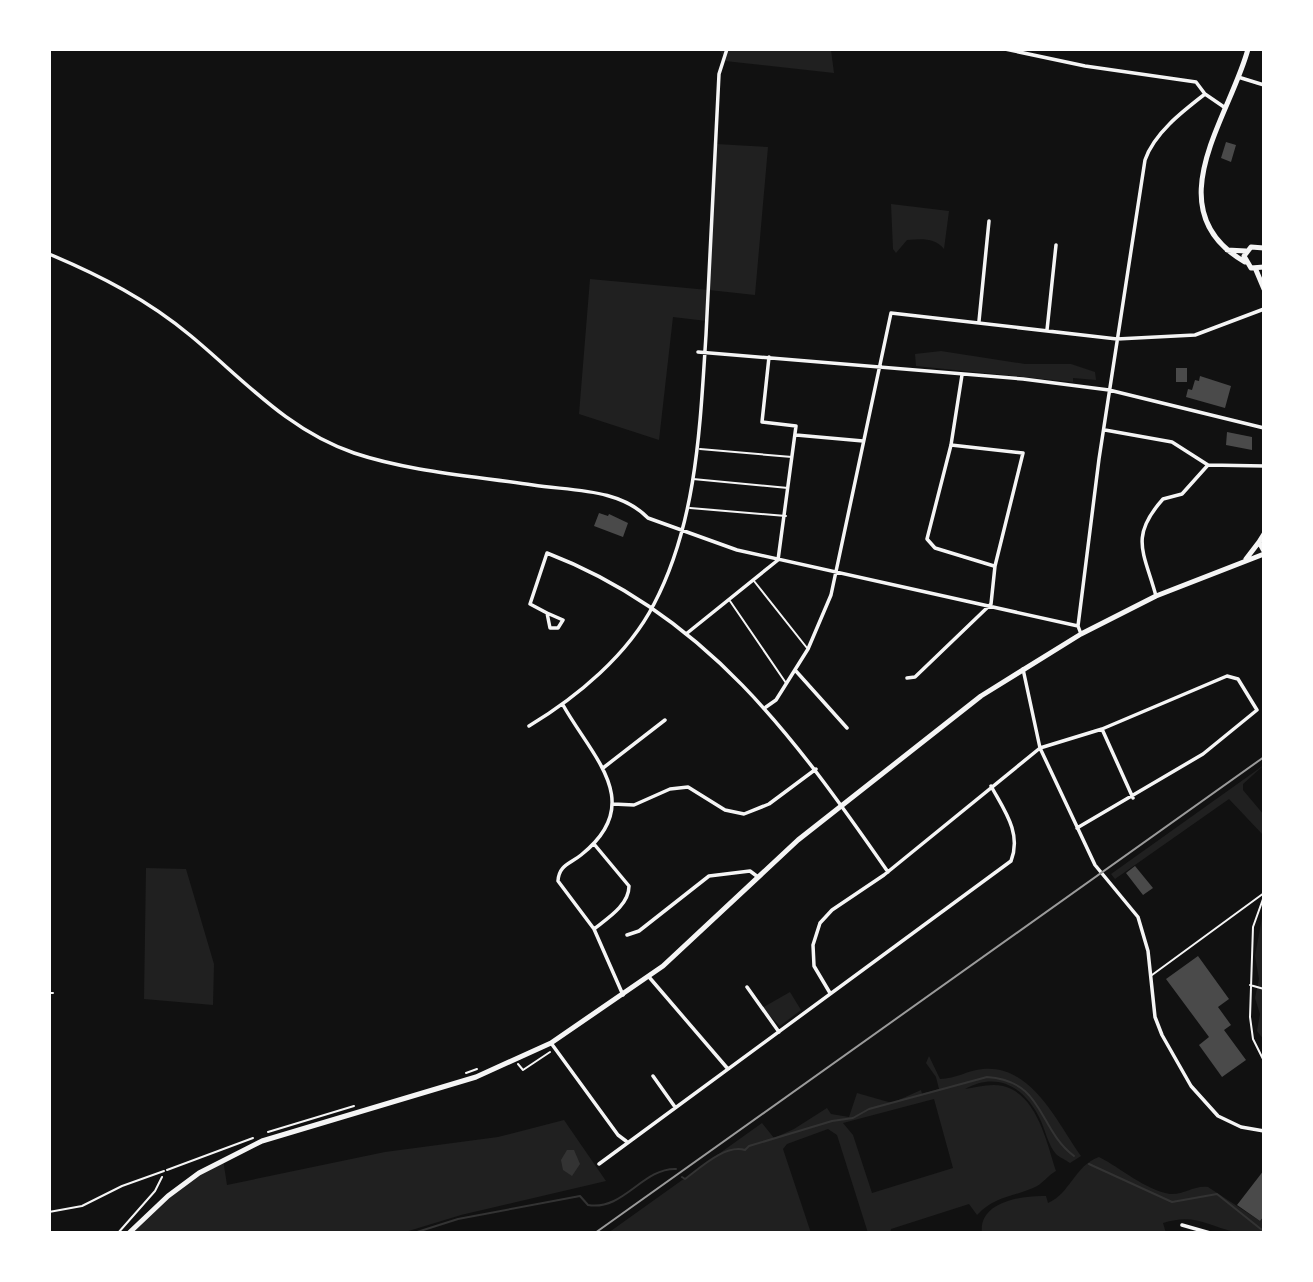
<svg xmlns="http://www.w3.org/2000/svg" width="1313" height="1282" viewBox="0 0 1313 1282" font-family="'IBM Plex Sans',sans-serif">
	<style>
		.green { fill: #202020; fill-rule: evenodd }
		.water { fill: #333 }
		.lines { fill: none; stroke-linecap: round; stroke-linejoin: round }
		.stream { stroke: #333; stroke-width: 2 }
		.building { fill: #4a4a4a }
		.path { stroke: #f5f5f5; stroke-width: 2 }
		.service { stroke: #f5f5f5; stroke-width: 2 }
		.minor { stroke: #f5f5f5; stroke-width: 3.5 }
		.secondary { stroke: #f5f5f5; stroke-width: 5 }
		.rail { stroke: #9a9a9a; stroke-width: 2 }
	</style>
	<rect width="100%" height="100%" fill="#111"/>
	<path class="green" d="M717,49H826L831,50L834,73L725,61L722,53Z
		M716,144L768,147L755,295L709,290L707,321L673,317L659,440L579,414L590,279L708,290Z
		M891,204L949,211L944,249C935,237 920,239 907,240L896,253L893,249Z
		M941,351L1025,364H1071L1095,372L1096,380L1073,378V382L916,366L915,354Z
		M1264,765L1243,784V790L1264,815V836L1229,799L1115,879L1111,874Z
		M146,868L186,869L214,964L213,1005L144,999Z
		M1264,907V1040L1257,1031L1260,1014L1255,998L1259,979L1255,956Z
		M790,992L801,1010L780,1026L762,1008Z
		M929,1056L940,1079C956,1079 968,1070 983,1069C1032,1065 1056,1121 1081,1156L1070,1163C1066,1160 1059,1157 1056,1154C1048,1145 1045,1129 1040,1119C1025,1087 997,1071 965,1089C978,1087 990,1083 1003,1086C1037,1094 1047,1143 1056,1171C1047,1176 1042,1185 1033,1188C1011,1197 994,1197 977,1215L969,1204L891,1229L890,1233H868L837,1135L828,1129L787,1144L783,1149L811,1233H608L762,1123L774,1138L794,1129L827,1108L831,1114L849,1117L857,1093L892,1103L921,1090L922,1094L939,1089L936,1077L926,1063ZM934,1099L953,1168L872,1193L853,1135L843,1123Z
		M564,1120L606,1181L461,1215L402,1233H129L168,1196L223,1159L227,1185L385,1152L498,1137Z
		M1099,1157C1121,1168 1145,1190 1170,1194C1184,1195 1194,1185 1208,1187L1260,1221L1264,1217V1233C1255,1233 1244,1234 1235,1232C1206,1225 1194,1213 1163,1223L1166,1233H982C978,1202 1022,1195 1046,1196L1048,1203C1070,1194 1075,1165 1099,1157Z"/>
	<path class="water" d="M567,1150H574L580,1164L572,1176L563,1170L561,1160Z"/>
	<g class="lines">
		<path class="stream" d="M1089,1164L1172,1202L1217,1194L1262,1230L1264,1227
			M682,1177L685,1179C700,1168 725,1144 745,1150L749,1146L832,1121L853,1118L869,1109L987,1077C1045,1081 1037,1128 1074,1156
			M414,1233L458,1219L580,1196L588,1205C624,1211 642,1168 676,1169"/>
	</g>
	<path class="building" d="M1226,142L1236,145L1231,162L1221,158Z
		M1176,368H1187V382H1176Z
		M1200,376L1231,386L1225,408L1186,397L1188,389L1192,390L1195,380L1199,381Z
		M1227,432L1252,437V450L1226,445Z
		M599,513L608,516L609,514L628,523L623,537L594,526Z
		M1135,866L1153,888L1143,895L1126,873Z
		M1198,956L1229,999L1218,1007L1231,1025L1224,1030L1246,1060L1222,1077L1199,1045L1209,1037L1166,979Z
		M1264,1170V1216L1260,1221L1237,1205Z"/>
	<g class="lines">
		<path class="path" d="M1263,899L1253,927L1250,1017L1253,1039L1263,1059L1264,1089
			M1250,985L1264,989
			M518,1064L523,1070L550,1052
			M466,1073L477,1069
			M268,1132L354,1106
			M167,1170L253,1138
			M118,1233L155,1191L162,1177"/>
		<path class="service" d="M700,449L792,457
			M693,479L788,488
			M690,508L786,516
			M754,581L807,648
			M730,601L786,683
			M1152,975L1264,893
			M49,993H53
			M49,1212L82,1206L122,1186L164,1171"/>
		<path class="minor" d="M884,49H886
			M1005,49L1085,66L1196,82L1205,94L1224,107
			M1238,77L1264,85
			M49,254C101,276 148,300 191,336C244,380 287,430 354,453C411,472 474,476 533,485C571,491 619,488 648,518L737,550L1078,626
			M979,321L989,221
			M1047,330L1056,245
			M698,352L1023,379L1109,390L1264,428
			M962,375L951,445L927,539L935,548L994,566
			M1105,430L1172,442L1208,465L1264,466
			M796,435L863,441
			M1156,596C1144,552 1129,537 1163,499L1182,494L1208,465
			M547,613L563,620L558,628H550L547,613L530,604L547,553C706,614 795,738 888,872
			M686,634L778,560L796,426L762,422L769,357
			M1081,634L1078,626L1099,459L1145,160C1154,133 1183,111 1205,94
			M1023,669L1040,748L1095,865L1138,917L1148,951L1155,1017L1162,1035L1191,1086L1218,1116L1241,1127L1264,1131
			M795,670L847,728
			M907,678L915,677L991,604L995,566L1023,453L951,445
			M563,705C592,757 647,803 581,855C570,864 559,865 558,881L594,929L623,995
			M766,707L776,700L808,649L831,595L891,313L1117,339L1195,335L1264,309
			M529,726C577,697 628,655 654,604C697,522 700,426 706,335C711,248 715,161 719,74L727,49
			M1102,729L1133,798
			M603,768L665,720
			M613,804L634,805L670,789L688,787L725,810L744,814L769,804L816,769
			M594,844L629,886C629,905 608,918 594,929
			M627,935L639,931L709,876L750,871L758,877
			M649,977L728,1069
			M747,987L779,1032
			M830,993L814,966L813,945L820,923L832,910L884,875L1040,748L1102,729L1227,676L1238,679L1257,710L1203,754L1077,828
			M551,1043L618,1135L626,1141
			M653,1076L675,1107
			M599,1164L1011,861C1022,833 1004,810 991,786
			M1182,1225L1210,1233"/>
		<path class="secondary" d="M1264,248L1251,247L1244,256L1251,268L1264,267
			M1227,250L1246,251
			M1245,262C1154,210 1230,117 1248,49
			M1256,270L1264,289
			M1264,534L1259,542L1264,551
			M1246,559L1259,542
			M129,1233L168,1196L199,1173L262,1141L476,1077L551,1043L663,966L798,840L981,696L1081,634L1156,596L1264,554"/>
		<path class="rail" d="M595,1233L1264,757"/>
	</g>
	<rect width="1313" height="1282" fill="none" stroke="#ffffff" stroke-width="102"/>
</svg>
